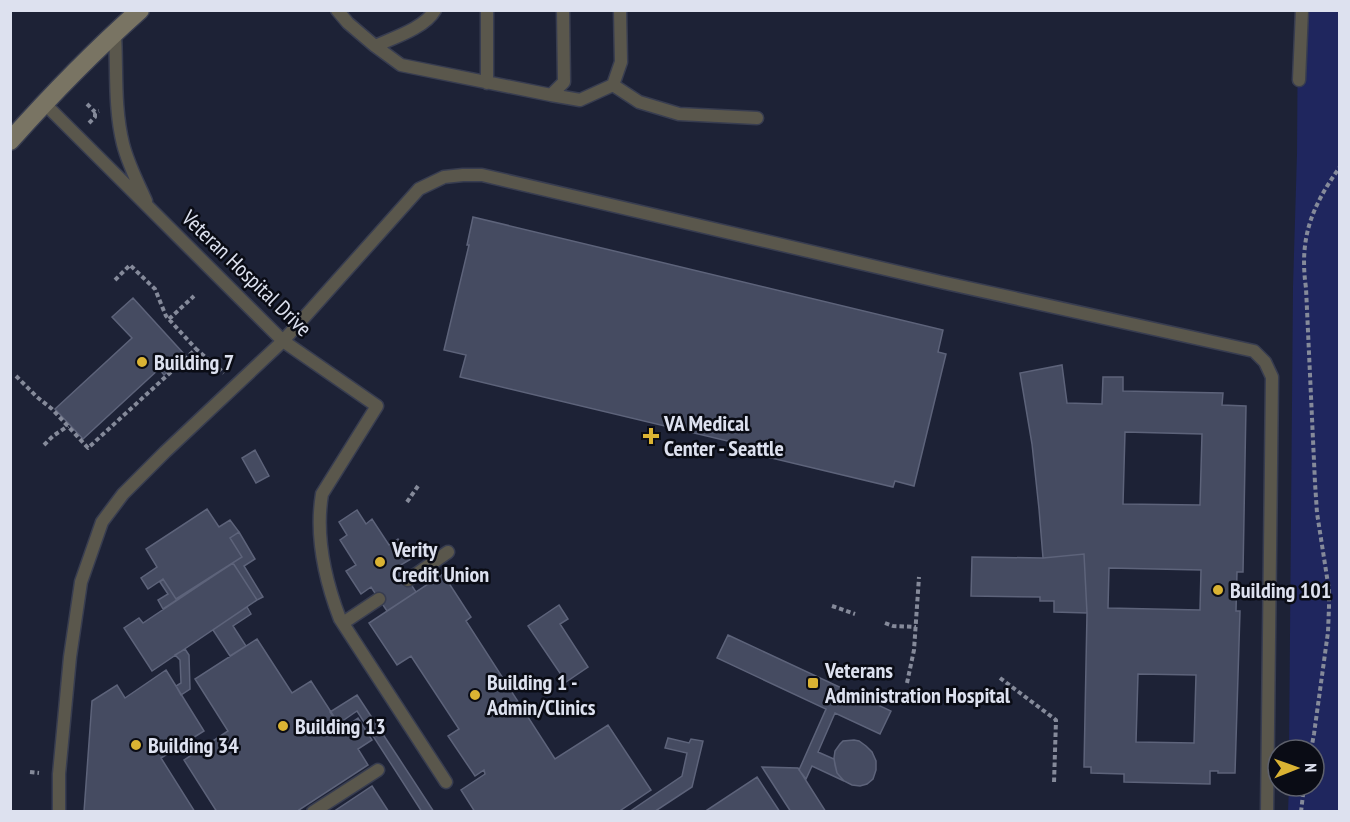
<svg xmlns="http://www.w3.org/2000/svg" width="1350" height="822" viewBox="0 0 1350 822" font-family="'PT Sans Narrow',sans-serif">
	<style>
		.green { fill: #1f265e }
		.building { fill: #454b61; stroke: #5d637a; stroke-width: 1.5; fill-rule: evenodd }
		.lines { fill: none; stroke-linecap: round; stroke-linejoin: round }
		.lane-casing { stroke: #383d50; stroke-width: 15 }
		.secondary-casing { stroke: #383d50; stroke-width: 21 }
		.path { stroke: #858a9a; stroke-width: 4; stroke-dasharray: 4.5 3; stroke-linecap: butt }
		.lane { stroke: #5a574c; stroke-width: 12 }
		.secondary { stroke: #797463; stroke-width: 18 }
		.poi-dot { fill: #dab333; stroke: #0a0c15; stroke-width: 2 }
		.labels { text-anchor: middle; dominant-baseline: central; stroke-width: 5; stroke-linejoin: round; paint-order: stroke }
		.street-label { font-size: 22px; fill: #dde1ef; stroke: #0a0c15 }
		.poi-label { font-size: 22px; font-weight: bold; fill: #dde1ef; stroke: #0a0c15; text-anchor: start }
	</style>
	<rect width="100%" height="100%" fill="#1d2236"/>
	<path class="green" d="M1298,11H1339V811L1288,812L1289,786H1314V750H1289L1293,287L1297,154Z"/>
	<path class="building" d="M473,217L943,330L938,352L946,354L914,486L895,481L893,487L755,454L757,448L460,377L466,355L444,350L469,245H467Z
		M133,298L185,355L164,375L159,369L83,439L55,409L132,338L112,317Z
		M1062,365L1067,403L1102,404L1103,377H1123V391L1223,393L1222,405L1246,406L1243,572H1237L1236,611H1240L1235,773H1218V771H1210V784L1124,782V774L1091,773V767H1084L1087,613L1084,554L1043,558L1039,509L1032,444L1020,373ZM1125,432L1202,434L1200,505L1123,504ZM1109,568L1201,570L1200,610L1108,608ZM1138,674L1196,675L1194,743L1136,742Z
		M255,450L269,476L256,483L242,458Z
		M207,509L219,527L230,520L239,532L230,538L242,557L176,599L163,579L148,589L141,578L157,567L146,549Z
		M357,510L366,524L372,519L389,545L398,539L411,559L399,566L416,592L387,611L371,587L361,594L346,571L356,565L340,540L347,535L339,522Z
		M239,532L255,559L244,566L263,597L257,600L233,563L163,609L158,600L168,594L160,582L163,579L176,599L242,557L230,538Z
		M1084,554L1087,613L1054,612V601H1040V597L971,596L972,557L1043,558Z
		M233,563L257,600L152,671L124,628L139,618L143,623Z
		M443,574L471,617L466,621L555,759L608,725L651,790L618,812H475L461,790L485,774L484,770L475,776L448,736L459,729L411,656L397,665L369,623Z
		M559,605L568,619L560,624L588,667L566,682L528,626Z
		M247,607L251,614L233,626L246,646L230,656L213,630Z
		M728,635L891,711L880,734L835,713L818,752L834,759L837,773L844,781L812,766L806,779L799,770L826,709L717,658Z
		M257,639L292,693L311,681L342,729L358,718L372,740L358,749L368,765L296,812H217L184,760L228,731L195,679Z
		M185,649L189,655L190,689L181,695L176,686L181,683L180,660L175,655Z
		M166,670L204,731L161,758L195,812H84L92,701L117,685L125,698Z
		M357,695L398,757L434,812H422L357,711L338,724L330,712Z
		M668,738L689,743L691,739L703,741L692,787L654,812H629L682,776L687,753L665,748Z
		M854,740L859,741L866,746L872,752L876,761V770L873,779L867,784L860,786L852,785L844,781L837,773L835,765L834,758L835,751L840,744L843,741Z
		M762,767L798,768L826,812H791Z
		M757,777L780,812H704Z
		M372,786L389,812H333Z"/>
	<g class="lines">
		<g class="lane-casing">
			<path id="lane" d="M337,10L348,23L375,46L401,65L551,95L564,82L563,10
				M115,33C117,70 114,108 123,144C128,164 138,183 146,201
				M375,46C393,38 425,28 435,10
				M1299,80L1302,10
				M487,83V10
				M613,85L639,102L679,114L757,118
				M551,95L580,100L613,85L621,62L620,10
				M44,103L283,341L377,406L322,494C315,536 325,580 340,619L446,782
				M408,580L448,552
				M343,623L379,599
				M59,812V774L70,657L81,582L102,522L123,494L165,452L283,341L419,189L444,177L463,175H482L941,282L1254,351L1265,362L1272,377L1267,812
				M313,812L378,770"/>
		</g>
		<g class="secondary-casing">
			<path id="secondary" d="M10,141C51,95 94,51 140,10"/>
		</g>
		<path class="path" d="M87,104L95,112L99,111
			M89,123L95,117V112
			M115,280L130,265L155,289L166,316L196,349
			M169,319L194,296
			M16,376L37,397L52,409L88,448L196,349L224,373
			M44,445L53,436L68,426
			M407,502L418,486
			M832,606L855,614
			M885,623L893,626L916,627
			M1000,678L1056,720L1054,783
			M907,683L914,650L919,577
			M1311,750L1314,734L1328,632L1329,607V590L1317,513L1315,483L1306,288C1299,239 1311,207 1340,167
			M30,772L39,773
			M1301,812L1304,786"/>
		<use href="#lane" class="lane"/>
		<use href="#secondary" class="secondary"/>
	</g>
	<g class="poi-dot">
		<circle cx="142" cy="362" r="6"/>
		<path d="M648 427h6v6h6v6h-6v6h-6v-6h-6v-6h6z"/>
		<circle cx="380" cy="562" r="6"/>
		<circle cx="1218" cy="590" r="6"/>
		<rect x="807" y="677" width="12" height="12" rx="3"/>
		<circle cx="475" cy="695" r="6"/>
		<circle cx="283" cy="726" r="6"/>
		<circle cx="136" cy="745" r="6"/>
	</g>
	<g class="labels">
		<g class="street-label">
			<text transform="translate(247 273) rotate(44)">Veteran Hospital Drive</text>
		</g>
		<g class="poi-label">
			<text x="154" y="362">Building 7</text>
			<text x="664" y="423">VA Medical<tspan x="664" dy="25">Center - Seattle</tspan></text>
			<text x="392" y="549">Verity<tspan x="392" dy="25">Credit Union</tspan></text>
			<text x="1230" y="590">Building 101</text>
			<text x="825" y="670">Veterans<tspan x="825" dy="25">Administration Hospital</tspan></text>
			<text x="487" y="682">Building 1 -<tspan x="487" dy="25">Admin/Clinics</tspan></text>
			<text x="295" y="726">Building 13</text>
			<text x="148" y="745">Building 34</text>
		</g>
	</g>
	<rect width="1350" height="822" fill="none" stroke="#dde1ef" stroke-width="24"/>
	<g transform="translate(1296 768) rotate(89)"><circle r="28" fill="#0a0c15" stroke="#5e616c" stroke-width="1.5"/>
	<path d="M0-4.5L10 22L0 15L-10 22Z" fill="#dab333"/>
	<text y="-9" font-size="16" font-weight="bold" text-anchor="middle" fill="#dde1ef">N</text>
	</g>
</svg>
